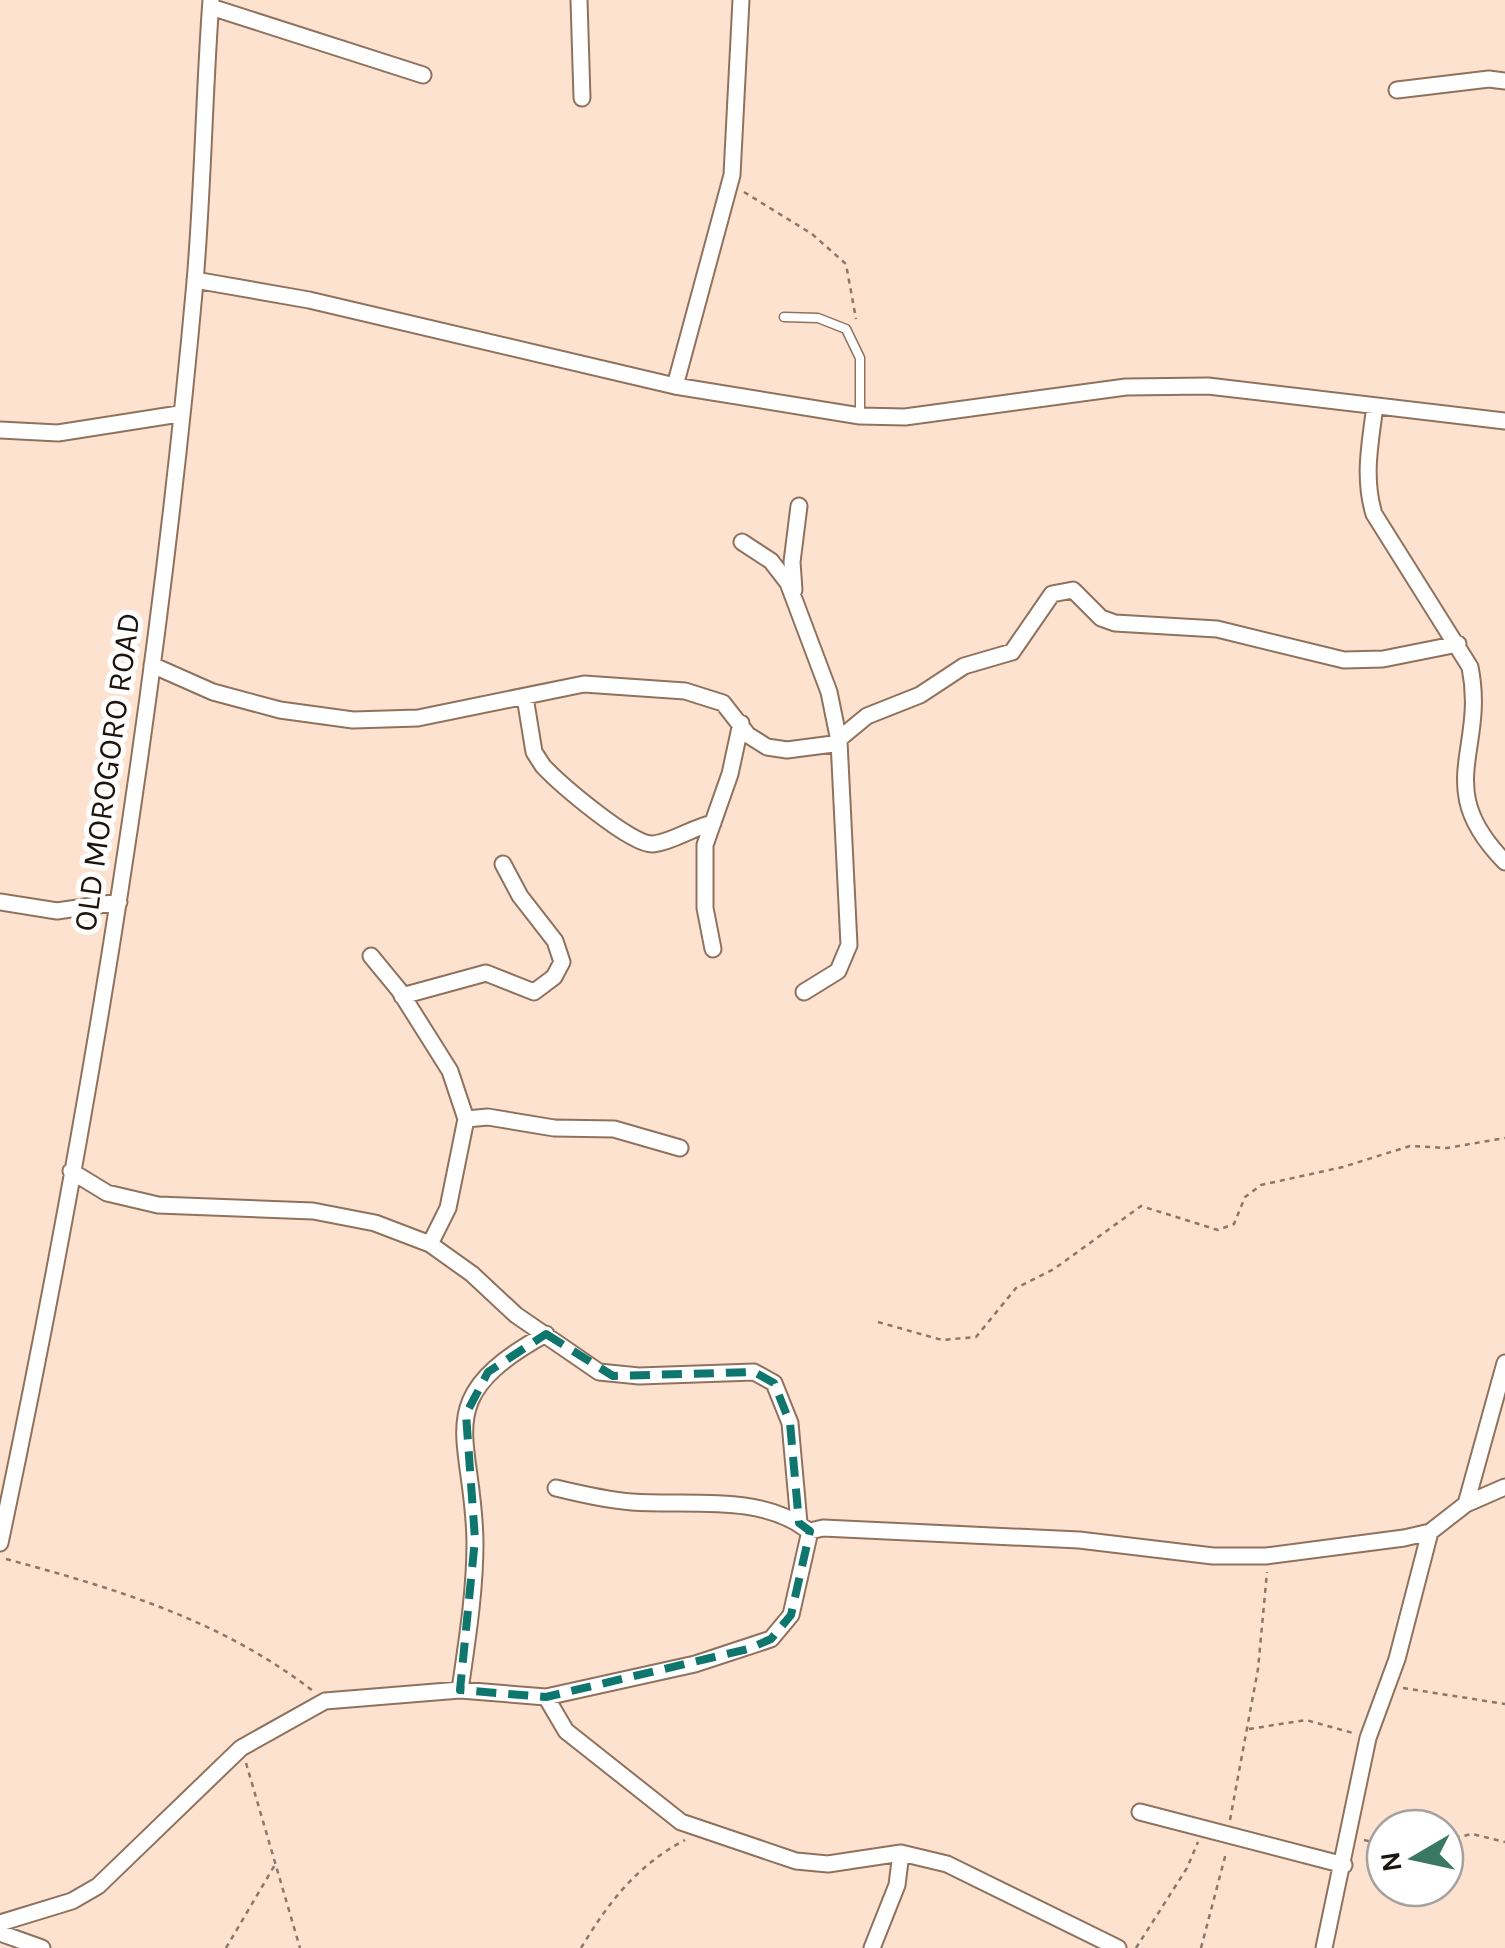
<svg xmlns="http://www.w3.org/2000/svg" width="1505" height="1948" viewBox="0 0 1505 1948" font-family="Karla,sans-serif">
	<style>
		.lines { fill: none; stroke-linecap: round; stroke-linejoin: round }
		.service-casing { stroke: #8f725d; stroke-width: 11 }
		.minor-casing { stroke: #8f725d; stroke-width: 19 }
		.path { stroke: #8a786b; stroke-width: 2.5; stroke-dasharray: 5 5; stroke-linecap: butt }
		.service { stroke: #fff; stroke-width: 8 }
		.minor { stroke: #fff; stroke-width: 15 }
		.marked { fill: none; stroke: #0f766e; stroke-width: 8; stroke-dasharray: 20 12; stroke-linejoin: round }
		.labels { text-anchor: middle; dominant-baseline: central; stroke-width: 10; stroke-linejoin: round; paint-order: stroke }
		.street-label { font-size: 32px; fill: #1f140c; stroke: #fff }
	</style>
	<rect width="100%" height="100%" fill="#fce2cf"/>
	<g class="lines">
		<g class="service-casing">
			<path id="service" d="M784,317L818,318L846,329L860,358V416"/>
		</g>
		<g class="minor-casing">
			<path id="minor" d="M579,0L582,98
				M211,7L423,75
				M1397,90L1489,79L1505,81
				M195,280L309,300L675,386L860,416L905,417L1126,387L1208,386L1505,421
				M675,386L732,175L741,0
				M1375,406C1370,444 1363,478 1374,514L1470,667C1487,751 1431,787 1505,862
				M0,430L58,433L179,414
				M742,542L771,561L788,583L829,692L839,741L849,945L838,971L804,992
				M794,590L792,562L799,506
				M152,665L213,692L280,710L353,720L418,718L584,684L685,691L723,703L748,735L767,747L787,750L833,744L867,716L920,695L964,666L1012,652L1052,594L1073,590L1101,618L1115,623L1217,629L1344,660L1383,659L1458,644
				M525,697L534,752L543,766C560,784 632,846 653,844C673,842 693,827 713,823
				M0,902L57,911L119,902
				M713,949L705,908V845L730,774L741,723
				M371,956L399,990L450,1071L466,1119L448,1208L430,1244
				M402,996L486,973L534,992L554,977L562,962L555,941L520,896L503,864
				M466,1119L488,1117L554,1128L614,1129L680,1148
				M71,1171L107,1193L158,1205L313,1211L375,1223L430,1244L472,1274L516,1315L599,1372L639,1376L754,1372L774,1383L790,1423L799,1523
				M556,1488C581,1494 606,1500 632,1502C688,1506 760,1494 806,1529
				M1466,1504L1505,1487
				M0,1543C88,1127 157,705 195,282C203,188 204,94 211,0
				M460,1690C467,1641 475,1592 475,1543C474,1435 426,1400 546,1334
				M546,1697L566,1731L681,1822L796,1861L828,1864L901,1853L947,1864L1118,1948
				M1140,1812L1344,1865
				M0,1923L72,1901L98,1886L241,1748L325,1701L460,1690L546,1697L695,1664L771,1639L791,1615L810,1531L823,1528L1079,1540L1213,1556H1266L1404,1538L1430,1532L1466,1504L1505,1363
				M0,1933L42,1948
				M872,1948L897,1885L901,1853
				M1324,1948L1368,1738L1397,1659L1430,1532"/>
		</g>
		<path class="path" d="M744,192L812,234L846,264L856,319
			M878,1322L942,1340L976,1337L1016,1288L1054,1269L1141,1206L1218,1230L1234,1224L1245,1197L1261,1185L1343,1167L1410,1146L1447,1148L1505,1138
			M6,1559C117,1589 221,1620 313,1691
			M1403,1688L1505,1704
			M1249,1729L1306,1720L1353,1733
			M246,1763L300,1948
			M1230,1820L1258,1669L1267,1572
			M1364,1840L1385,1845
			M1445,1840L1472,1834L1505,1842
			M226,1948L276,1863
			M581,1948C608,1903 637,1865 685,1840
			M1136,1948L1187,1868L1198,1842
			M1201,1948L1226,1853"/>
		<use href="#service" class="service"/>
		<use href="#minor" class="minor"/>
	</g>
	<path class="marked" d="M546,1334L613,1376L754,1372L774,1383L790,1423L799,1523L810,1531L791,1615L771,1639L748,1649L546,1697L460,1690L475,1539L466,1414L488,1372Z"/>
	<g class="labels">
		<g class="street-label">
			<text transform="translate(107 772) rotate(-82)">OLD MOROGORO ROAD</text>
		</g>
	</g>
	<g transform="translate(1415 1858) rotate(261)"><circle r="48" fill="#ffffff" stroke="#a5a19e" stroke-width="2.5"/>
	<path d="M0-8L18 38L0 25L-18 38Z" fill="#3a7864"/>
	<text y="-15" font-size="28" font-weight="bold" text-anchor="middle" fill="#1f140c">N</text>
	</g>
</svg>
